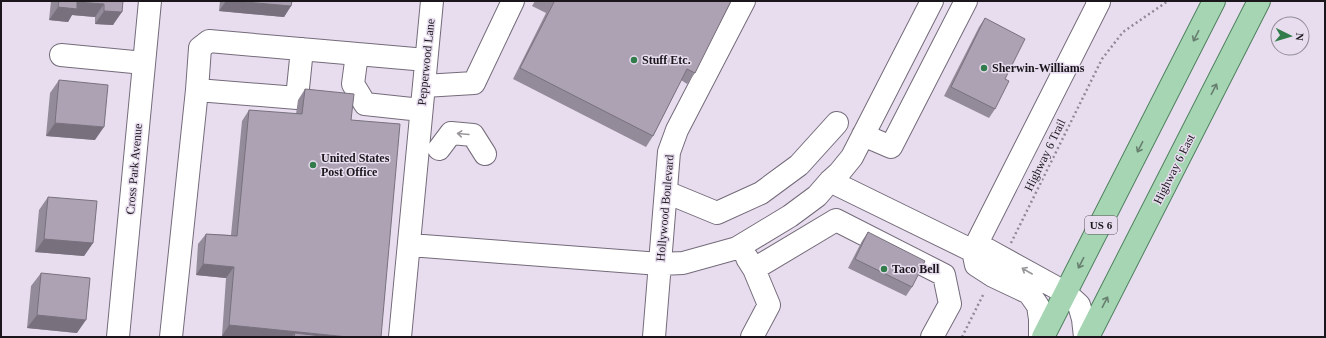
<svg xmlns="http://www.w3.org/2000/svg" width="1326" height="338" viewBox="0 0 1326 338" font-family="'Times New Roman',serif">
	<style>
		.lines { fill: none; stroke-linecap: round; stroke-linejoin: round }
		.minor-casing { stroke: #746b7a; stroke-width: 24 }
		.major-casing { stroke: #4f805e; stroke-width: 24 }
		.path { stroke: #918a96; stroke-width: 2.5; stroke-dasharray: 2 3; stroke-linecap: butt }
		.minor { stroke: #fff; stroke-width: 22 }
		.major { stroke: #a6d5b3; stroke-width: 22 }
		.wall { fill: #948b9a }
		.shaded-wall { fill: #78717d }
		.building { fill: #aca2b3; stroke: #78717d }
		.oneway { stroke: #677f6f }
		.oneway2 { stroke: #989699 }
		.poi-dot { fill: #317c4a; stroke: #e7ddee; stroke-width: 1.5 }
		.labels { text-anchor: middle; dominant-baseline: central; stroke-width: 3; stroke-linejoin: round; paint-order: stroke }
		.shield { fill: #e7ddee; stroke: #58525b; stroke-width: 1 }
		.shield-label { font-size: 11px; font-weight: bold; fill: #1a161c }
		.poi-label { font-size: 12px; font-weight: bold; fill: #1a161c; stroke: #e7ddee; text-anchor: start }
		.street-label { font-size: 12px; fill: #1a161c; stroke: #e7ddee }
	</style>
	<rect width="100%" height="100%" fill="#e7ddee"/>
	<g class="lines">
		<g class="minor-casing">
			<path id="minor" d="M302,49L297,98L197,90L200,48L209,41C281,47 354,54 426,60
				M357,54L353,84L365,104L421,110
				M61,55L144,63
				M424,86L474,83L513,1
				M863,135L891,147L966,1
				M439,149L451,133L473,135L485,154
				M830,181L973,251L988,250L1066,293L1079,305L1083,319L1085,337
				M666,192L717,213L761,193L799,165L837,123
				M410,245L660,264L683,263L737,248L790,216L817,196L830,181L839,173L852,157L932,1
				M747,258L754,269L769,305L752,337
				M754,269L836,220L944,275L950,304L932,337
				M118,337L150,1
				M171,337L197,90
				M400,337L432,1
				M654,337L669,152L677,130L744,1
				M1040,337V319L1038,306L1029,293L993,276L976,265L973,251L1099,2L1097,1"/>
		</g>
		<g class="major-casing">
			<path id="major" d="M1043,337L1214,1
				M1088,337L1259,1"/>
		</g>
		<path class="path" d="M1011,243L1102,59L1123,32L1168,1
			M962,337L984,293"/>
		<use href="#minor" class="minor"/>
		<use href="#major" class="major"/>
	</g>
	<path class="wall" d="M51,1H123L113,25L95,24V17L72,15L68,22L49,20Z
		M220,1H292L291,6L284,17L219,11Z
		M535,1H731L695,73L687,84L681,80L653,136L646,147L513,79L546,13L532,6Z
		M985,18L1005,79L995,109L989,118L944,96L979,27Z
		M59,80L95,140L46,136L50,93Z
		M305,89L351,120L381,337H232L222,336L226,278L196,275L198,244L206,234L231,235L242,121L249,110L296,114L298,100Z
		M48,197L93,243L84,256L35,252L39,210Z
		M868,232L912,287L906,296L848,268L862,241Z
		M41,273L77,333L27,328L31,286Z"/>
	<path class="shaded-wall" d="M226,1H234L291,6L284,17L219,11Z
		M77,2L104,4L95,17L72,15L68,22L49,20L58,7Z
		M104,11L122,12L113,25L95,24Z
		M55,123L104,127L95,140L46,136Z
		M44,239L93,243L84,256L35,252Z
		M203,264L234,267L226,278L196,275Z
		M37,315L86,320L77,333L27,328Z
		M229,325L348,337H294L295,333L292,337H232L222,336Z"/>
	<path class="building" d="M59,1H123L122,12L104,11V4L77,2V9L58,7Z
		M234,1H292L291,6Z
		M551,1H731L695,73L687,69L653,136L520,68L554,2Z
		M985,18L1025,39L1005,79L1009,81L995,109L951,87Z
		M59,80L108,85L104,127L55,123Z
		M305,89L354,94L351,120L400,124L381,337H348L229,325L234,267L203,264L206,234L237,236L249,110L302,114Z
		M48,197L97,201L93,243L44,239Z
		M868,232L925,261L912,287L855,259Z
		M41,273L90,278L86,320L37,315Z
		M295,333L330,337H294Z"/>
	<defs><path id="oneway-shaft" d="M-6 0H5M1.5-3L5.5 0L1.5 3" fill="none" stroke-width="1.6" stroke-linecap="round" stroke-linejoin="round"/></defs>
	<g class="oneway">
		<use href="#oneway-shaft" transform="translate(1196 36) rotate(117)"/>
		<use href="#oneway-shaft" transform="translate(1214 89) rotate(-63)"/>
		<use href="#oneway-shaft" transform="translate(1140 147) rotate(117)"/>
		<use href="#oneway-shaft" transform="translate(1081 263) rotate(117)"/>
		<use href="#oneway-shaft" transform="translate(1105 302) rotate(-63)"/>
	</g>
	<g class="oneway2">
		<use href="#oneway-shaft" transform="translate(463 134) rotate(-175)"/>
		<use href="#oneway-shaft" transform="translate(1027 271) rotate(-150)"/>
	</g>
	<g class="poi-dot">
		<circle cx="634" cy="60" r="4"/>
		<circle cx="984" cy="68" r="4"/>
		<circle cx="313" cy="165" r="4"/>
		<circle cx="884" cy="269" r="4"/>
	</g>
	<g class="labels">
		<rect class="shield" x="1085" y="216" width="32" height="18" rx="3"/>
		<g class="shield-label">
			<text x="1101" y="225">US 6</text>
		</g>
		<g class="poi-label">
			<text x="642" y="60">Stuff Etc.</text>
			<text x="992" y="68">Sherwin-Williams</text>
			<text x="321" y="158">United States<tspan x="321" dy="14">Post Office</tspan></text>
			<text x="892" y="269">Taco Bell</text>
		</g>
		<g class="street-label">
			<text transform="translate(426 62) rotate(-84)">Pepperwood Lane</text>
			<text transform="translate(1045 155) rotate(-64)">Highway 6 Trail</text>
			<text transform="translate(134 169) rotate(-85)">Cross Park Avenue</text>
			<text transform="translate(1174 169) rotate(-63)">Highway 6 East</text>
			<text transform="translate(665 208) rotate(-85)">Hollywood Boulevard</text>
		</g>
	</g>
	<rect width="1326" height="338" fill="none" stroke="#1a161c" stroke-width="4"/>
	<g transform="translate(1290 36) rotate(95)"><circle r="19" fill="#e7ddee" stroke="#958d9a"/>
	<path d="M0-3L7 15L0 10L-7 15Z" fill="#317c4a"/>
	<text y="-6" font-size="11" font-weight="bold" text-anchor="middle" fill="#1a161c">N</text>
	</g>
</svg>
